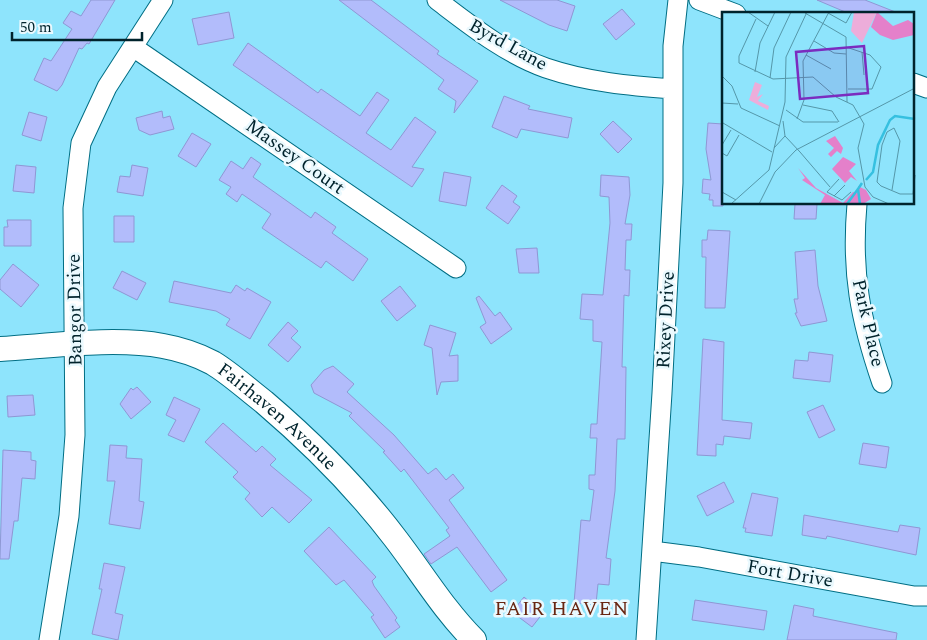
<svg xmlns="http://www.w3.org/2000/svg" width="927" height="640" viewBox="0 0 927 640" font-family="Spectral,serif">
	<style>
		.building { fill: #b2bcfb; stroke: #8f97d4 }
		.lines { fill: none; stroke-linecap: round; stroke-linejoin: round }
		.minor-casing { stroke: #006e84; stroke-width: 21 }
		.tertiary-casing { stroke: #006e84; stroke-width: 26 }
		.minor { stroke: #fff; stroke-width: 19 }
		.tertiary { stroke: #fff; stroke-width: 24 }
		.labels { text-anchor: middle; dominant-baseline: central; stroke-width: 5; stroke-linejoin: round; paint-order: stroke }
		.street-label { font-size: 19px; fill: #00232c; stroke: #eaf9fe }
		.neighbourhood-label { font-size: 20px; letter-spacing: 1px; fill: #682611; stroke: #eaf9fe }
		.inset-river { fill: none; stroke: #36c0e0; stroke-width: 2.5 }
		.inset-road { fill: none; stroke: #5597a9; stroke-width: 1 }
		.view { fill: #7b2cbf; fill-opacity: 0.15; stroke: #7b2cbf; stroke-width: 2.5 }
		.inset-edge { fill: none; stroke: #00232c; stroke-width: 2.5 }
	</style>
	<rect width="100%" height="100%" fill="#8ee4fc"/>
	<path class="building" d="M91,0H115L89,44L87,43L82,49L79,48L62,85L57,91L34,80L44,58L51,61L72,29L63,23L71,11L81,16Z
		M339,0H371L439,51L437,54L478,81L454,113L456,101L438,89L444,80Z
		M500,0H557L575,6L567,31L549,25Z
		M817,0H865L898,13L850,14Z
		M622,9L635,24L616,40L603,24Z
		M229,12L234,38L198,45L192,19Z
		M248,43L318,93L321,89L360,116L377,92L389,100L366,133L391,150L415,117L436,132L412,167L424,169L412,187L233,65Z
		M504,96L530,106L528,109L572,118L568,138L521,129L517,138L492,127Z
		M162,111L163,118L170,116L174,129L150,135L139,130L136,118Z
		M29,112L47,117L41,141L22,135Z
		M613,121L632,139L618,153L600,134Z
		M708,123L723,124V206H713V200H709L710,194L702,193L703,179L711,180L706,149Z
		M192,133L211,144L196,167L178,156Z
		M251,157L261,164L253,177L311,218L315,212L336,227L332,233L368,259L353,281L326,261L321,268L262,228L271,214L242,194L237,202L226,194L231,187L219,180L231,161L243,169Z
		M16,165L36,167L34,193L13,191Z
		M132,165L148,168L143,196L117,192L120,176L130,177Z
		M444,172L471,177L466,206L439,201Z
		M601,175L629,177L630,195L625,224H632L631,240H626L625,270H630L629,296L624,295L622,367H626L625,439H617L615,491L606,558L611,559L609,585L598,584L596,604L574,603L581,520L590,521L594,490L589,489V475H595L597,438H590L591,424H597L602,342L593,341V320L580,319L582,294L603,295L610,223L609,197L600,196Z
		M502,185L517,196L513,202L520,207L508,224L486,208Z
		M795,204H817L816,219H794Z
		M114,216H134V242H114Z
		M7,220H31V246H4V227H8Z
		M708,230L730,231L725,308H705L706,257H702V240H707Z
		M537,248L539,273H519L516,249Z
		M815,250L818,286L827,321L801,326L795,313H797L794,299H798L795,252Z
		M13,264L39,285L21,307L0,289V280Z
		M122,271L146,283L137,300L113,288Z
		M174,281L231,293L236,285L245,291L247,288L271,302L250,339L226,325L230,319L216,311L169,302Z
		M400,286L416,306L397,321L381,301Z
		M479,296L495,316L500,312L512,329L491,344L480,327L486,323L476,298Z
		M288,322L298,331L291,338L301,347L288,362L268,345Z
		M430,325L456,333L449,356L458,355V381L441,382L437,395L432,348L424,345Z
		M703,339L724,342L722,420L752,423L750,439L724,436L723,445L716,444V456L697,455Z
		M809,352L833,355L830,382L793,378L795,360L808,361Z
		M333,366L354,384L347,392L394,435L428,474L436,468L446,480L453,474L464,488L449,500L507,580L491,592L457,547L431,564L424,554L450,536L446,530L449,528L404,469L401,472L383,452L385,451L349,416L352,413L314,393L311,385L324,370Z
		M137,387L151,402L131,419L120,404L131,388L133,390Z
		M33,395L35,415L8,417L7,396Z
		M174,397L200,409L184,442L168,435L176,420L166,415Z
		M823,405L835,430L819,438L807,412Z
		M223,423L256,452L262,446L276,459L270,465L312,500L289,523L272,507L262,517L245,499L250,493L233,477L238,472L205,442Z
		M863,443L889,447L886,468L859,464Z
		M110,445L127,446L126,458L142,459L139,501L144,502L140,529L109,524L115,481H107Z
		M3,450L31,452V460L36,461L35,479L22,478L18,521H14L9,559H0Z
		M724,482L734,502L707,516L697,496Z
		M752,493L778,498L772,536L745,532L746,528H743Z
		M804,515L898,532L900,525L920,528L916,555L827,536L826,539L802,535Z
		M329,527L376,577L372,581L374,586L397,618L395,620L400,627L385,638L371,617L374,615L344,580L336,585L304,551Z
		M104,563L125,567L115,613L123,615L118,640L92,634L102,589H99Z
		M524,597L543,613L532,627L512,612Z
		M695,600L767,611L764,630L692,620Z
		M794,605L814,609L813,616L897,633L896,640H787Z"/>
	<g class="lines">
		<g class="minor-casing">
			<path id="minor" d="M437,0C470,25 506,54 546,68C587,82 631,86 673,89
				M699,0L736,14
				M133,47L456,268
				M913,83L927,88
				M857,204C851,272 860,319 882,383
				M652,551L699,557L914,596H927
				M49,640L69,516L75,435L73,208L81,143L107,87L163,0
				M646,640L662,393L673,183V46L678,0"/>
		</g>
		<g class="tertiary-casing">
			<g id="tertiary">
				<path id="s1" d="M0,349C50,346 115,337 163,346C180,349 198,355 213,363C231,374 247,389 264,402C312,443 357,488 395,538C422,573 443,609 474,640"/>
			</g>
		</g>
		<use href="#minor" class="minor"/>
		<use href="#tertiary" class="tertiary"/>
	</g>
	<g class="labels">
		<g class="street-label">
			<text transform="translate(508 45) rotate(29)">Byrd Lane</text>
			<text transform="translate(295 157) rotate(35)">Massey Court</text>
			<text transform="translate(75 310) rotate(-91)">Bangor Drive</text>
			<text transform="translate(666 320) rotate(-87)">Rixey Drive</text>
			<text transform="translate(868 323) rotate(77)">Park Place</text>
			<text stroke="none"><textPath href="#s1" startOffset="300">Fairhaven Avenue</textPath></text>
			<text transform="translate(790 574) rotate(10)">Fort Drive</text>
		</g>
		<g class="neighbourhood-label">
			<text x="562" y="609">FAIR HAVEN</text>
		</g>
	</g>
	<g transform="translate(722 12)">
		<rect width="192" height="192" fill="#8ee4fc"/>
		<path d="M132,0H155L140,31L129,19ZM33,70L40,73L35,85L41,82L36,89L47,94L46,98L27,88Z" fill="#edadda"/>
		<path d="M155,0L171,14L186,8L192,12V23L171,28L158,23L149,15ZM113,124L121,136L119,142L115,139L109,145L106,142L112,136L104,129ZM121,145L134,152L127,159L135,169L129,165L123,171L110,157ZM76,156L94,176L121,191L131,180L137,181L136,174L144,178L149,187L141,192H98L103,183L80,168L83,166Z" fill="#e480ca"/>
		<path class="inset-river" d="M144,168L151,160L156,133L168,108L173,104L193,107M125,192L136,177M138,192L136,177L140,171"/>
		<path class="inset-road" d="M26,0L46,14M83,1L124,25L125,90M106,1L124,11L130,0M34,7L17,44V51L51,67L91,65L114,85L131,93L142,112L136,136L143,175L151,185L167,192M92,29L112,41L124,42M124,35L148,43L159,55L150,77H126M140,40L142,63M84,43L109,57M33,60L38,31L53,0M0,64L10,74L19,96L58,114M48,66L52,36L69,0M0,91L16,92M81,93L110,99L117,110M64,98L81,110H116M75,107L82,88L81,49L107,0M61,109L63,124L78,140M1,111L50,140M0,133L9,118M52,136L63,124M78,140L108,175M0,141L5,144L17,123M117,167L105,180L120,188L129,180M170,178L178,129L172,116L165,120L160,133L155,170L159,174L178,182H193M0,180L14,188M191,182L193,163M112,184L123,173M9,192L47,158L63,90L64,45L85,0M37,192L53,160L74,138L193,76"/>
		<path class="view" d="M142,34L146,81L78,87L74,40Z"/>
		<rect width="192" height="192" class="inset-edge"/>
	</g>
	<path d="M12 32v8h130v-8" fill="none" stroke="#00232c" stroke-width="2.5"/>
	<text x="20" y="32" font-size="15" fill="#00232c" stroke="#eaf9fe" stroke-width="4" paint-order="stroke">50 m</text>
</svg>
